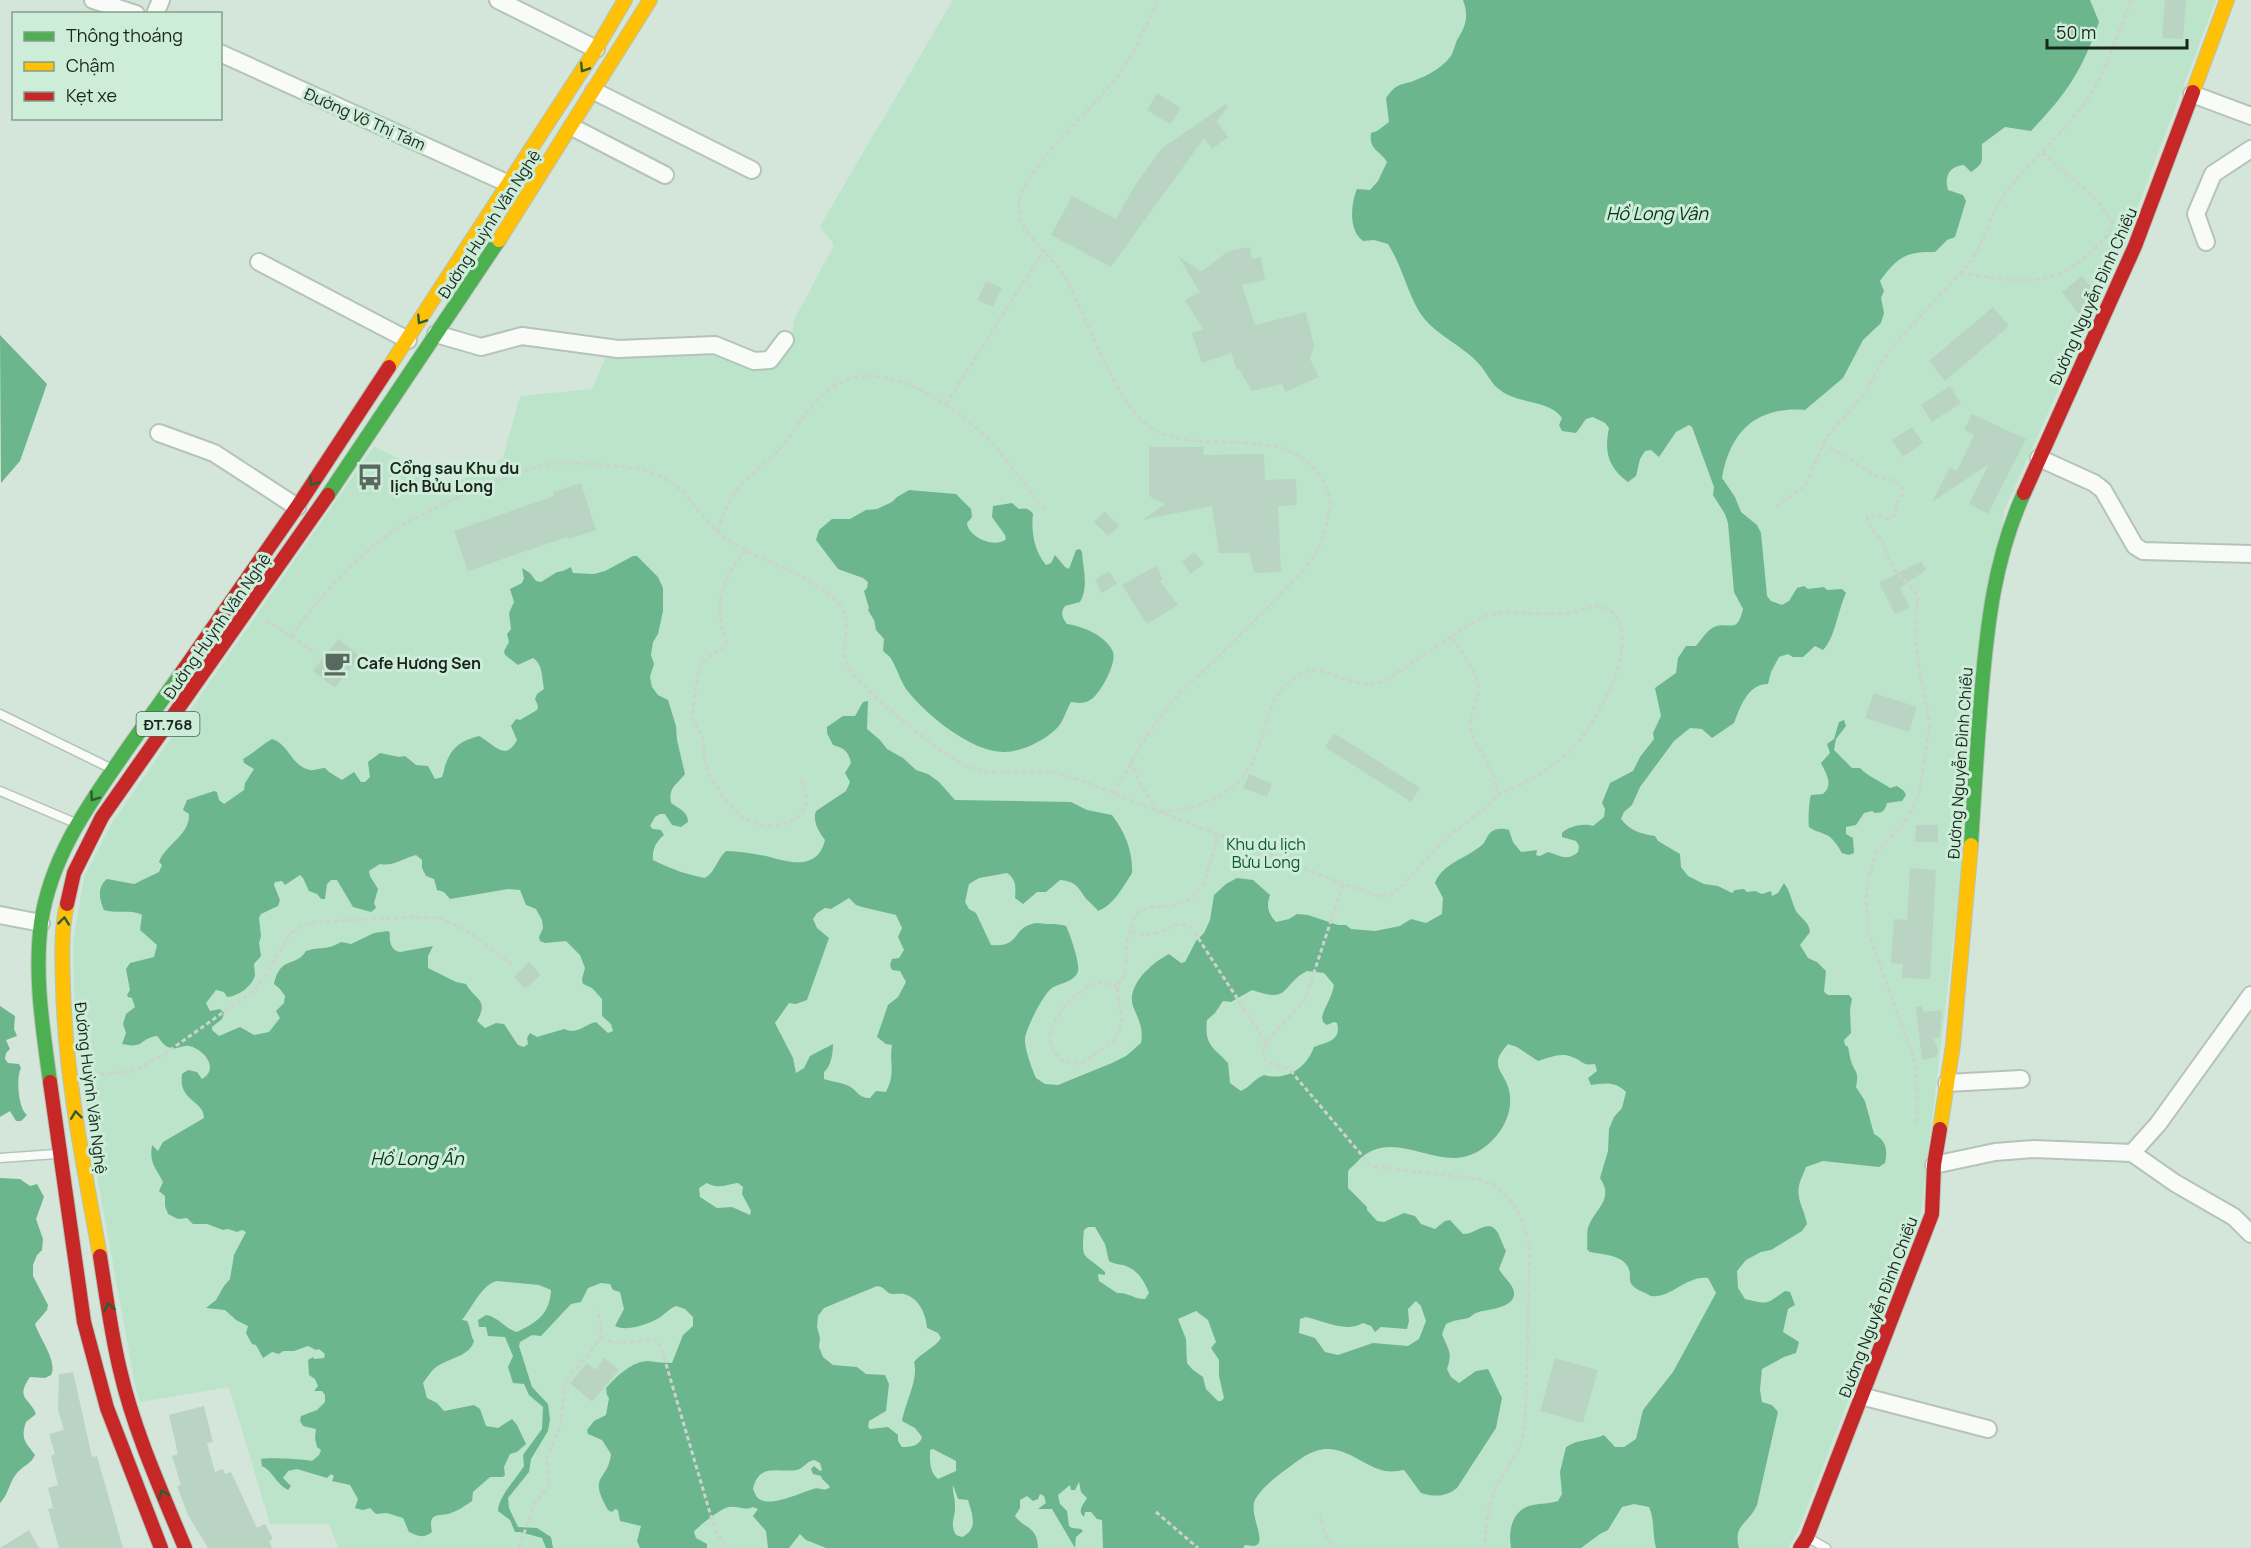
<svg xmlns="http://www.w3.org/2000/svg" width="2251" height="1548" viewBox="0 0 2251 1548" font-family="Manrope,sans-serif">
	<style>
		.green { fill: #bce4cb }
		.water { fill: #6cb68e; fill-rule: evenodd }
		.building { fill: #b9d4c3 }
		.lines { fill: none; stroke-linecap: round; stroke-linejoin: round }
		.lane-casing { stroke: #b5c3b9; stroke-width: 11 }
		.street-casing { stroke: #b5c3b9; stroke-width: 20 }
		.fast-casing { stroke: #b5c3b9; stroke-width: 16 }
		.slow-casing { stroke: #b5c3b9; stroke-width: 16 }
		.jam-casing { stroke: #b5c3b9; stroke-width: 16 }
		.path { stroke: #ccd2ce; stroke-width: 3; stroke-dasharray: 4.5 3; stroke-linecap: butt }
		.lane { stroke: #f9fbf9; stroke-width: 8 }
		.street { stroke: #f9fbf9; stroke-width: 16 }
		.fast { stroke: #4caf50; stroke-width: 14 }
		.slow { stroke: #ffc107; stroke-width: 14 }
		.jam { stroke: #c62828; stroke-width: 14 }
		.oneway { stroke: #2d5c32 }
		.labels { text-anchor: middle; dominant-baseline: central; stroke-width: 6; stroke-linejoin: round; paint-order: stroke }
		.shield { fill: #cdedd8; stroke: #4f6156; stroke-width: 1.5 }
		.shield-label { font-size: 15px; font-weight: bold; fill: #19251e }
		.street-label { font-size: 16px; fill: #19251e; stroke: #cdedd8 }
		.poi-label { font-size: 16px; font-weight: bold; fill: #19251e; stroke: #cdedd8; text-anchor: start }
		.park-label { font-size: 16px; fill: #0c5734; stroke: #cdedd8 }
		.water-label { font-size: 18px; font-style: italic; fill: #06321c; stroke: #cdedd8 }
	</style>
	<rect width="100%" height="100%" fill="#d4e6da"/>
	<path class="green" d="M953,0H2216L2124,243L2004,511L1921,1212L1798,1531L1788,1548H338L329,1524H270L229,1387L140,1402L135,1385L91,1143L75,1022L73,943L84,877L112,823L374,446L451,485L503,458L520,396L592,389L607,354L715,352L752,368L791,342L794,320L834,245L820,226Z"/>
	<path class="water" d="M1463,0H2090L2099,22C2082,71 2067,93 2031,131L2005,127L1982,144C1981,160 1986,162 1971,172L1964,165C1949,166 1944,177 1948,190L1963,195L1966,201L1955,237L1947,240L1935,252C1907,251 1897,257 1880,281L1884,291L1881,298L1884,313L1881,323L1863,340L1843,378L1805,410C1757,406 1730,431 1722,478L1735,497L1741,512L1757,525L1761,533L1767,596L1771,601L1782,605L1789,601L1797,588L1804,586L1808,589L1824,587L1827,590L1842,589L1846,593C1838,610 1835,638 1823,650L1815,646L1803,657H1793L1788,654L1779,657L1771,672L1768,684C1747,684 1740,708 1734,723L1712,738L1702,729L1690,728L1674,741L1640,787L1632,805L1624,812L1621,819C1629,830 1641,834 1655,836L1658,841L1680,854L1681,867L1688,876L1704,884L1718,886L1732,893L1735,890L1744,889L1747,892L1755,891L1762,894L1771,891L1772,896L1778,893L1784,883C1790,890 1792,903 1796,911C1801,919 1809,921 1810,932L1800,945L1808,958L1817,962L1826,971L1824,992L1828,995H1849L1852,999L1850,1009L1851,1033L1844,1040L1845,1045L1848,1047C1849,1050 1849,1054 1850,1057C1853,1073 1860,1068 1856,1087L1865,1101L1874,1134C1886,1140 1888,1150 1885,1163L1879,1167L1823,1161L1806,1167C1804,1173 1800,1180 1799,1186C1796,1199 1805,1211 1807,1224L1802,1231L1771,1250L1761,1252L1746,1260L1737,1271L1738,1288L1745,1299C1769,1305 1766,1304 1785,1291L1790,1292L1795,1305L1788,1309L1783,1332L1799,1342L1796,1353L1784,1357L1762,1369L1760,1390L1762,1402L1772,1405L1778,1412L1757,1505C1747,1526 1733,1524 1739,1548H1656C1652,1534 1655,1520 1649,1507L1634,1504L1622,1507L1608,1530L1600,1534L1581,1548H1511C1508,1530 1512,1509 1533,1505C1541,1503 1549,1504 1558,1501L1562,1494L1560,1472L1566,1447C1578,1439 1591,1441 1604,1435L1615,1447H1624L1636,1439L1643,1410L1673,1372L1716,1293L1708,1278C1687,1275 1670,1299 1651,1296C1648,1295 1646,1293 1643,1292C1620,1282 1637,1276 1625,1263C1618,1255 1600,1254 1590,1252L1587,1249C1588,1241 1586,1231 1589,1225C1597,1207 1614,1199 1600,1178L1608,1151L1609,1129L1614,1117L1622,1108L1626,1092C1616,1081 1604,1083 1591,1085L1588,1078L1597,1071L1595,1064C1581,1066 1584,1061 1572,1057C1561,1052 1549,1058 1538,1061L1517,1047L1508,1044C1504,1049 1497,1056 1498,1064C1498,1070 1505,1078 1507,1084C1518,1111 1499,1141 1475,1153C1437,1173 1392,1124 1357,1162C1354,1166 1350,1167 1348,1172V1188L1367,1207V1210L1377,1221L1384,1222L1404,1213L1415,1216L1421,1224L1435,1229L1445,1221L1450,1220L1463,1234C1476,1234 1489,1217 1498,1233C1501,1239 1503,1246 1506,1251L1499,1269C1503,1277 1513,1284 1514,1292C1516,1309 1486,1309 1476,1313C1473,1314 1471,1317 1468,1318C1460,1320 1454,1320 1446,1324L1442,1334C1448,1350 1453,1352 1447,1369L1451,1377L1459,1383L1476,1371L1488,1369L1502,1398L1496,1428L1457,1488C1446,1497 1434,1497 1421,1493L1404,1470C1398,1471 1391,1472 1385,1471C1362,1466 1342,1442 1316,1451C1306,1454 1296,1462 1288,1468C1277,1476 1261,1488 1255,1500C1248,1514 1269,1544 1254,1546C1251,1546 1248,1545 1245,1545L1243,1548H1103L1102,1520L1097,1519L1091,1512H1085L1084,1517C1077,1511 1083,1505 1087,1498L1081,1492L1079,1482L1075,1490H1071L1070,1485L1058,1495L1060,1504L1067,1511L1069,1526L1072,1528L1081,1529L1083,1531L1076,1537L1075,1548L1052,1509H1038L1046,1503L1044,1496L1040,1494L1038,1499L1033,1501L1027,1496L1020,1500V1508L1015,1516C1025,1530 1037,1525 1038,1548H826L806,1540L800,1534L789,1548H768L766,1531L753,1516L758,1509L753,1507C745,1511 738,1506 729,1507C723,1507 697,1527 694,1532L696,1538L707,1544V1548H640L637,1541L641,1526L620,1521L618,1510L615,1509L612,1512L608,1510C587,1474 608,1482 611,1454L602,1440L588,1434L587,1430L594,1421L606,1415L609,1398L607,1395L606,1388C616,1377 632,1361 648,1361C656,1362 664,1363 672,1363L683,1335L693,1326V1317L685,1309L676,1306C669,1309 665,1314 659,1318C648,1324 628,1332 615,1326L624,1309L620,1292L613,1290L610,1284L601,1283L588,1288L581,1302L571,1304L541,1336L532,1335L520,1342L519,1346L532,1387L548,1404L550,1419L548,1431L531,1459L529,1472L508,1498L509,1508L518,1527L537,1528L551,1537L553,1548H546L542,1538L520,1532H515L510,1520L498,1511C498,1497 516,1479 524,1466L523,1455L542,1429L543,1407L529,1395L524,1384L513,1383L508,1367L513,1356L505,1337L488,1336L486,1327H479L478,1320L486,1315C499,1317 505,1329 517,1332C536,1323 550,1314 551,1290L539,1285L497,1281C481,1285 472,1308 462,1320L467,1321C471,1328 470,1334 474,1341C470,1357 447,1358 435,1368C430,1372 427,1378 423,1383L427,1398L437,1403L444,1411L474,1405L480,1409L486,1426L498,1428L512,1419L517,1425L526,1444L517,1452L510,1454L504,1467L505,1475L503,1477H490L473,1492L472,1501C465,1506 456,1512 448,1514C437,1516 428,1513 432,1532C423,1539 418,1536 409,1532L403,1518L387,1513L376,1514L370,1508L363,1510L355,1508L358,1499L350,1485L332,1481L334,1476L331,1474L327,1478L297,1469L288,1471L283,1478L291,1486L288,1490C276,1484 272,1470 262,1466L261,1459C267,1457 304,1459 312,1461L319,1455L321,1450L317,1447L315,1438L316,1429L303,1426L300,1421L301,1416L317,1410L325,1402V1395L322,1391H314L318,1386L315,1379L309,1375L308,1360L313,1357L314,1359L324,1358L325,1354L319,1349L316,1350L308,1346L294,1351H283L279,1354L272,1352L263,1358L256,1345L252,1344L246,1333L248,1326L236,1320L225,1310L206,1308L216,1300L224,1286L230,1279L234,1255L246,1232L242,1230L237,1232L228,1229L223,1230L207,1224H193L187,1218L178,1219L168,1214L165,1206V1196L159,1191L163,1182C156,1167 149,1164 152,1145L158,1151L163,1142L204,1118C204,1100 178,1102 182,1074L188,1070L197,1072L202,1079C220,1069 204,1049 189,1046C182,1045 177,1050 171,1048C164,1047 161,1040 157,1036C138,1039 146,1049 122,1044L126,1033L123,1024L126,1014L135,1007L132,998L128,997L127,995L130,990L126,969L130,963L154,957L157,945L140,930L142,915C132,909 117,914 104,910C99,899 97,887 107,879L134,884L159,872L162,865L159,862C165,845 190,835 189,814L183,810L187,800L214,791L217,792L219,800L224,804L244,790L245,783L254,769L244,763L243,759C254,753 261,745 272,739C289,744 291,766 310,770C314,771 321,768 325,768L329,772L342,780L354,772L361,782H365L370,777L368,762L380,753L399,757L405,756L416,765L428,766L435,779L442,777C444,772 444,768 446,763C452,747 462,740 479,736C493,743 505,763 517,740L511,726L516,719L520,720L537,710L538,706L535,699L537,694L544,689C542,679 543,664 533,658L518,665L505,655L504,651L509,642L507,634L511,629L509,613L514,602L510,589L522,583L524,578L522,568L530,573L536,581L541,582L557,572L563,571L571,567L573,573L594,574L605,571L633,556H637L658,577L663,588V611L658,634L653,642L651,655L654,664L650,677L652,687L658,695L668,700L676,726L677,740L685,774C677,785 668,787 671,803C679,809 688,811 688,822L681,827L672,825L665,814H660L655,817L650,826L653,829L661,830L664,835C656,842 652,849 653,860C671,869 685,874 705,878C716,871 717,859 726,851C740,851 756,854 770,857C791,863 818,870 825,840C819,832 812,821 816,811L846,791L850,782L845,773L851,763C849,752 844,748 833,745L827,733V727L843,716H855L863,702L868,701L867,729L880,740L887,749L903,758L916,770L928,774L939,782L955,800L1071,802L1087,810L1112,815C1125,832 1133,852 1132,873C1123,887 1114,905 1098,911C1093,904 1087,901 1084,896C1077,885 1073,881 1060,880L1046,892H1037L1023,904L1015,898C1016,887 1016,879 1007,873L979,878L969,884L965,902L969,909L976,913L991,945C1020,948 1012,929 1032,924C1037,922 1042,924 1047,924C1054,924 1058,924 1066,926C1070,934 1080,963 1078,971C1075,982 1060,983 1052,988C1043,994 1027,1027 1025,1038C1024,1047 1032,1069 1036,1078L1045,1084L1058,1085L1112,1063L1126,1056L1141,1043C1144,1028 1138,1019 1133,1006C1126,985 1153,962 1169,954L1181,963L1185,962L1196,941L1204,933L1210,920L1214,895L1226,884L1237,878L1253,880L1270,895C1266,906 1268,913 1276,922L1289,919L1297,914L1308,915L1338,925H1346L1351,929L1375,931L1400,926L1411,919L1426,923L1442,914L1443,898L1435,883C1443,862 1467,859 1483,844C1486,841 1487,835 1491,832C1496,828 1503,828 1509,830L1513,842L1521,852L1537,850L1536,855L1540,856L1548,852C1559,855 1567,862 1578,852L1579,846L1576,841L1562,837V833C1569,826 1584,823 1593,826L1604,817L1605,809L1602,803L1610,783L1633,771L1640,757L1654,739L1653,733L1661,716L1655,688L1676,673L1678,658L1686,646H1696C1702,639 1706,631 1714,627C1730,621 1737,635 1743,609L1734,592L1728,523L1725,514L1713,495L1714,487L1692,427L1689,425L1676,432L1659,457L1651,450L1645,451L1640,459L1636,476L1628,482C1608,467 1604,452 1609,428L1605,423L1593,417L1586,419L1576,433L1562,431L1559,425L1562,418C1550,400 1517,404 1500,390C1491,384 1487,373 1480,365C1461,343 1430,334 1416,306C1406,286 1400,263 1388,244L1374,240L1363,241C1348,230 1351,204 1357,189L1370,190L1378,181L1387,162C1379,149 1369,151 1371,133L1377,131L1389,122L1386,98C1399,80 1401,87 1418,79C1429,75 1446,65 1452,54C1454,49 1455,45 1457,40C1466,26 1469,16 1463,0ZM416,855L422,860V868L426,876L434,879L437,890L444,892L450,899L508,889L520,890L526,905L536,909L542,920L543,928L539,937L540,941L545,943L566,941L580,955L585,968L582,979L583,984L592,988L602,999V1016L611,1024L613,1031L608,1033L596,1022C584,1025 577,1035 564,1029L537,1037L530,1033L527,1038L528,1044L524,1047L518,1045L504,1024L496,1023L485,1028L477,1021C489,999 476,1001 466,984L456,982L428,968V956L433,946L400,952C391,950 389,942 390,933L388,931L374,933L351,944L341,942C326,951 321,946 306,951C296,968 280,955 274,984L280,989L285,996L284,1003L276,1011L280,1018L269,1032L254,1035L240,1027L219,1036L212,1030V1027L222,1019L224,1013L220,1009L210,1011L206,1003L216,990L224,992L227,997C237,997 253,986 255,975C255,971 254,968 254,964L261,956L259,943L261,936L259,918L261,914L278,906L280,900L274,885L275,882L282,881L285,885L300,875L303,878L309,891L317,894L321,899H325L327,884L331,880H337L353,907L371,912L376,908L374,903L378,889L370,876L369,871L380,864C392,867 404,858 416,855ZM849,898L856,905L862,907L896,915L902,928L898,937L904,950L899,958L892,959L890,965L892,970L900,971L906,982L898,997L888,1005L877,1037L886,1044L892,1045C889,1065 896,1072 886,1092L876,1091L870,1098C858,1098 858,1091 849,1086C841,1082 832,1082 824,1079V1072C831,1067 833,1053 833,1044L810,1056L804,1068L796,1073L793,1058L775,1023L789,1003L796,1004L807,1000L829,938L817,928L813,919L817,913L825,908L831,909ZM1307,971L1324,973L1334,985C1332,997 1325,1006 1322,1017L1323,1022L1327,1025L1334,1022L1337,1023C1342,1041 1326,1042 1314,1047C1306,1069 1286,1081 1264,1075C1254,1079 1250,1087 1241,1091L1230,1083L1228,1063C1213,1047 1204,1045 1207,1020L1215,1013L1223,1001L1231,1002L1252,990C1292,1004 1280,985 1307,971ZM707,1183C718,1190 727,1184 738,1183L743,1187L742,1194L751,1211L750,1215L732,1207L717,1208L700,1197L699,1188ZM1088,1227H1095L1105,1244L1109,1261C1114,1264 1117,1264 1123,1265C1137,1269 1144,1280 1149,1293L1145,1299C1133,1299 1129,1292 1117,1293L1099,1281L1098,1274L1105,1275V1272C1084,1252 1081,1263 1084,1230ZM877,1286C884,1287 884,1290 889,1293C893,1295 899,1293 904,1294C919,1298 926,1314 927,1328L938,1333L941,1338C935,1348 922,1352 914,1362C919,1379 905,1403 902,1421L915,1428L922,1437C920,1446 910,1447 902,1447L898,1441V1435L888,1427L870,1429L868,1427L869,1421L886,1411L889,1384L885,1375L866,1374L857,1367L833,1365L823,1357L819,1347L820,1338L817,1327L818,1316L824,1308ZM1416,1301L1421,1306L1426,1321L1419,1339L1408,1346L1373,1343L1338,1355L1325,1352L1315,1338L1299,1333L1300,1319L1306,1317C1324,1321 1346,1333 1363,1323L1371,1326L1375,1332L1381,1327L1407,1329L1409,1321L1408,1309ZM1196,1311L1208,1320L1216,1342L1211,1348L1219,1360V1376L1224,1398L1221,1401H1218L1206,1389L1203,1377L1192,1369L1187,1363L1186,1339L1178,1319ZM933,1449L956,1461V1471L938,1479C929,1472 930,1460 930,1450ZM814,1460L820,1463L822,1470L820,1471L814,1466L811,1469L813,1474L821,1476C822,1481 827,1482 830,1487C823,1493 820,1486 813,1489C801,1493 772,1506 761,1500C756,1498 755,1493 753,1489C759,1462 779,1473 797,1470C804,1468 807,1461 814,1460ZM953,1485L958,1499L968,1500C972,1514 979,1529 962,1537L956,1535C949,1523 956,1517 955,1505C955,1497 952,1491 953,1485Z
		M0,335L47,384L20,461L1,483Z
		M909,490L956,494L971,509L972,517L967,523C968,537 995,549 1006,539L1005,535L992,517L993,506L1012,503L1019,509C1025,508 1029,508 1033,514C1031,531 1034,551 1046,565L1051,563L1055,555L1065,567L1069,569L1076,550L1080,549L1082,552C1083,568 1089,587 1080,602L1065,606C1060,613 1062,617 1067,624C1082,626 1107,636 1113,652C1117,663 1100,695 1090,700C1084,704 1078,703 1071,702C1065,712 1064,722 1055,730C1043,741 1021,752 1005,752C972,753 925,714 906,689C900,680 895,663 889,656C887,654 884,653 883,650L884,639L876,630L874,620L868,610L869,608L864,591L867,588L868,582L863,578L838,569L816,540L819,530L832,519H850L866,510L877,509L892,502L897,497Z
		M1844,720L1846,726L1836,739L1834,750L1852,768H1860C1869,777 1880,781 1890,788L1897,786L1904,791L1906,795L1902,801L1887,803C1885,810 1883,813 1875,813L1872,811L1864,813L1856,825L1846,827V834L1853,838L1854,853L1849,855L1842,853C1837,845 1833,837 1824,834C1818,831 1814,831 1809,827C1808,821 1809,799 1811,795L1823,794C1834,785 1826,773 1821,763L1830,753L1827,744L1834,739L1839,722Z
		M0,1006L15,1016L14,1029L17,1036L6,1040L10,1049L6,1053L5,1059L8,1063L19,1064L21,1068C16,1077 18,1109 27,1115L21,1121H16L10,1111L0,1117Z
		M0,1178L20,1179L30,1186L37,1184L44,1197L36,1219L43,1239L42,1250L37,1255L33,1265V1276L48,1305L47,1310L35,1324C40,1339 58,1362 51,1375L45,1378L30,1377C15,1399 29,1397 36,1414L26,1422C20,1440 26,1442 35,1455C32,1463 23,1466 17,1473C9,1482 9,1494 0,1503Z"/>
	<path class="building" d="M2165,0H2186L2183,39L2162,38Z
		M1157,93L1181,108L1170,124L1147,110Z
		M1226,104L1228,106L1217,121L1228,137L1212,149L1204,138L1111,267L1051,235L1072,196L1116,219L1134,187L1161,149Z
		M1250,247L1252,259L1261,257L1265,280L1242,285L1255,325L1306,312L1314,346L1310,359L1319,377L1285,392L1282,384L1252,391L1239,369L1237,370L1231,353L1202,363L1192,333L1203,329L1185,300L1200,292L1178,256L1201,272L1228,251Z
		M2082,276L2097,295L2085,322L2062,292Z
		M986,281L1002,288L993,307L977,300Z
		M1993,307L2009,326L1945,381L1929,361Z
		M1950,386L1961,403L1932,422L1921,405Z
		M1972,414L2026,439L1988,514L1969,504L1989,464L1932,502L1950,467L1957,471L1974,435L1964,430Z
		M1912,427L1923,443L1903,457L1892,440Z
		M1149,447H1204L1203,455L1264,454L1265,480L1296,479L1297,505L1278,506L1281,572L1254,573L1250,553H1219L1212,506L1142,520L1165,504L1149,496Z
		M581,483L596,530L568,539L567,537L468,571L454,531L554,496L553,492Z
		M1105,511L1119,526L1108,536L1094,522Z
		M1194,552L1204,563L1191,574L1182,562Z
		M1921,561L1926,570L1900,588L1910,607L1895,614L1879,583Z
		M1156,566L1163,579L1160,581L1178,605L1147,624L1122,585Z
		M1109,571L1117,584L1102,593L1095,580Z
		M338,639L360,656L335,688L313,671Z
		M1874,693L1917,707L1909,732L1865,718Z
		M1334,733L1420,788L1411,802L1325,747Z
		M1249,774L1272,784L1267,797L1243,788Z
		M1916,825H1938V842H1915Z
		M1910,868L1936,870L1930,979L1902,978L1903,964L1891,963L1894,919L1907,920Z
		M529,962L541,975L525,989L514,977Z
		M1921,1006L1924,1012L1942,1010L1940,1036L1934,1039L1938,1050L1937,1057L1922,1060L1916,1007Z
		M604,1358L619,1370L592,1402L570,1383L587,1363L595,1370Z
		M1555,1358L1598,1370L1583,1423L1540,1411Z
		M73,1372L92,1457L97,1456L123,1548H59L48,1509L53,1508L48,1488L58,1485L51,1456L55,1454L49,1434L64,1430L58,1410L59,1374Z
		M204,1406L213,1442L207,1443L215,1472L223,1469L225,1474L231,1472L257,1528L265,1524L273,1539L269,1541L272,1548H208L188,1515L177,1486L181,1485L172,1456L178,1454L169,1415Z
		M29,1530L39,1548H0Z"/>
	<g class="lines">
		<g class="lane-casing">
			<path id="lane" d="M0,714L110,768
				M0,791L73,822
				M0,1158L56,1154
				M1810,1539L1826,1548"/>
		</g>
		<g class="street-casing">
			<path id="street" d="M93,0L136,14
				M498,0L596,49
				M155,14L161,0
				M220,53L509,184
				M594,91L752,170
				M2192,94L2251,116
				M572,127L665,175
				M2206,242L2196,214L2213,174L2251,149
				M259,262L408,340
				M436,334L481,347L522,336L618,349L715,345L754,361L770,360L785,340
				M159,433L214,453L297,507
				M2039,458L2094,483L2103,490L2135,546L2143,551L2251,554
				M0,915L41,923
				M1947,1083L2021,1079
				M2132,1153L2175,1183L2234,1217L2251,1234
				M1934,1165L1995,1152L2034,1149L2132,1153L2158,1124L2251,995
				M1861,1396L1988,1429"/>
		</g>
		<g class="fast-casing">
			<path id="fast" d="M328,495L499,240
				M1971,845C1974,796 1977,747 1981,698C1987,626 1994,559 2024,493
				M50,1082C43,1029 34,977 41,923C50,861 84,811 119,761C139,732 160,703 180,675"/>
		</g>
		<g class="slow-casing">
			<path id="slow" d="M2193,92L2227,0
				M499,240L650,0
				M389,367L596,49L625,0
				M67,904C61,930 62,958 63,985C65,1076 84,1167 100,1256
				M1940,1129L1953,1045L1971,845"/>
		</g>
		<g class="jam-casing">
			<path id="jam" d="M2024,493L2135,246L2193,92
				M180,675L297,507L389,367
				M67,904L74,873L102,817L328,495
				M50,1082L84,1322L107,1408L161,1548
				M100,1256C106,1294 111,1333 120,1370C134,1431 161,1490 185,1548
				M1800,1548L1807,1537L1932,1214L1934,1165L1940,1129"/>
		</g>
		<path class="path" d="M1961,273C2015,281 2052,292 2095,248C2103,241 2111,233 2112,222L2100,204L2089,193L2041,152
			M946,404L1042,253
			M1823,444L1846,456L1873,475L1895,481L1902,487L1903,494L1897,503L1895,515L1889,519C1881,516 1874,512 1867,518L1868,523L1882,541L1893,569L1915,591L1918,599L1915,626L1918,662L1930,725L1919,793L1913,809L1903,824L1876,854L1869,875L1866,897L1868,931L1914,1059L1917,1081V1124
			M1776,507L1805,486L1826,438L1864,394L1882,362L1896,343L1972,260C1984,240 1989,218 2002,198C2026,163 2062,136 2086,101C2107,71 2118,34 2131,0
			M717,531C723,515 728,500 739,487C750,473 767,463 779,450C798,428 812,396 840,383C891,357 965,412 997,449C1014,469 1029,490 1044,510
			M746,550C728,571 716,593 721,623C722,631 727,637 726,645C719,653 707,654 701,665C698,673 691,711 693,719C695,726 701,732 703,739C705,750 703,760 708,771C715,787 729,807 744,818C763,831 799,829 806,803C808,794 803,784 801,776
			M266,620L313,651
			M1452,636L1484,616L1498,613H1520L1566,614L1598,606C1603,608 1610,609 1614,614C1642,643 1594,728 1571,750C1549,771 1525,784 1497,795
			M291,637C318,597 367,545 409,521C430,510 451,500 473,491C498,480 524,468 551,464C570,462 590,464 609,465C625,467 643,468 658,475C689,488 701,521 728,540C763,564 808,571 838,603C855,621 839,644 847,664C855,685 940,753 962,764C993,780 1031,765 1063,775C1098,785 1131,801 1165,814C1224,837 1284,860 1343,884L1379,896H1389L1401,887L1445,839L1484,809L1497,795C1499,771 1478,754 1471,731C1467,716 1477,705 1479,690C1480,676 1459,649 1452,636L1385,681C1350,694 1328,660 1301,674C1269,691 1268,721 1257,751C1244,792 1197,812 1157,811L1139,782L1131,762
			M1114,794C1130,762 1149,729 1173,701C1183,689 1196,678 1208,667C1231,644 1255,620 1278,597C1290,584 1305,571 1314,556C1323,542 1329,520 1330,503C1330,494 1326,485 1321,478C1285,421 1206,457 1154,430C1119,412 1086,316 1066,279C1054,255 1014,233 1019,202C1025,166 1093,109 1117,77C1134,54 1146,26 1158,0
			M1343,884L1306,997C1300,1010 1256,1045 1264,1058C1269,1065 1282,1066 1290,1070L1371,1166L1478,1179L1494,1185L1513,1203L1521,1217L1530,1247L1525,1427C1521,1451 1507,1467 1496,1487C1488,1505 1485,1529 1485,1548
			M1132,931C1158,944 1174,916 1191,927L1266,1043
			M1117,987C1111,985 1105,982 1099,983C1079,986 1047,1021 1050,1041C1051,1049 1057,1055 1062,1061L1079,1064L1090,1058L1115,1040L1122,1022L1117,987L1124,976L1126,965V944L1134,917L1140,911L1149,907L1171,906L1181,903L1190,899L1198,891L1205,881L1218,835
			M93,1075L134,1071L163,1055L252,992L267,974L289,935L296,929L315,922L411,917L440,918L469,932L514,966
			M601,1338L615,1343L656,1340L661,1347L715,1530L727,1548
			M1156,1512L1198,1548
			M1320,1513L1323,1528L1332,1548
			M519,1548L535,1502L550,1485L546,1459L561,1425L564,1387L568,1379L601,1338V1325L597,1308"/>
		<use href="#lane" class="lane"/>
		<use href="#street" class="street"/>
		<use href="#fast" class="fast"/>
		<use href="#slow" class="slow"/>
		<use href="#jam" class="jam"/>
	</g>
	<defs><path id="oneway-chevron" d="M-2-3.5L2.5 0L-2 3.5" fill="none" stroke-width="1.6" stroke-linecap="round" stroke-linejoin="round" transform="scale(1.5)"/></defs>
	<g class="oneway">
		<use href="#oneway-chevron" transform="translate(584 68) rotate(123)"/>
		<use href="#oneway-chevron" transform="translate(421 320) rotate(123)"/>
		<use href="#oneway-chevron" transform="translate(313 482) rotate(124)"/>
		<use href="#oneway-chevron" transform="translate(94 797) rotate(125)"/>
		<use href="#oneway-chevron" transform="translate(64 921) rotate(-84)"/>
		<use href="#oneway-chevron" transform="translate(76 1115) rotate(-97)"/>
		<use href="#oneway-chevron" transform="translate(109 1307) rotate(-100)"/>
		<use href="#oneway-chevron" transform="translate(163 1494) rotate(-112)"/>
	</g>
	<defs>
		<g id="bus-bare" transform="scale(2.07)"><path d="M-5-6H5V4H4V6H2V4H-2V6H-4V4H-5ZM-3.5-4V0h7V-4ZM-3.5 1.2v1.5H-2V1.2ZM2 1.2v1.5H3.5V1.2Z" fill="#5a6960" stroke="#cdedd8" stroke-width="2.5" paint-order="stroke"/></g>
		<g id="cafe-bare" transform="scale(2.07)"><path d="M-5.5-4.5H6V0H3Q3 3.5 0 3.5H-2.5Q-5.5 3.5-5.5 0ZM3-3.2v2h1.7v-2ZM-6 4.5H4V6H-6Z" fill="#5a6960" stroke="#cdedd8" stroke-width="2.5" paint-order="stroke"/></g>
	</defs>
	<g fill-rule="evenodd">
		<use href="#bus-bare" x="370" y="477"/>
		<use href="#cafe-bare" x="337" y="663"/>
	</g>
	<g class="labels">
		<rect class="shield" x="136.5" y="712" width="63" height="24" rx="4.5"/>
		<g class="shield-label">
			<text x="168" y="724">ĐT.768</text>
		</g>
		<g class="street-label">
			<text transform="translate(365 119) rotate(24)">Đường Võ Thị Tám</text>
			<text transform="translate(489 224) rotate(-57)">Đường Huỳnh Văn Nghệ</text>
			<text transform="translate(2093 296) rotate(-66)">Đường Nguyễn Đình Chiểu</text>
			<text transform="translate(217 626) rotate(-55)">Đường Huỳnh Văn Nghệ</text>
			<text transform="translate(1960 763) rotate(-86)">Đường Nguyễn Đình Chiểu</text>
			<text transform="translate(91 1088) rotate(83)">Đường Huỳnh Văn Nghệ</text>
			<text transform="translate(1878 1307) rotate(-69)">Đường Nguyễn Đình Chiểu</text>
		</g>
		<g class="poi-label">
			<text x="390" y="468">Cổng sau Khu du<tspan x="390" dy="18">lịch Bửu Long</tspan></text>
			<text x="357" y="663">Cafe Hương Sen</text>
		</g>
		<g class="park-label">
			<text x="1266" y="844">Khu du lịch<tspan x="1266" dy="18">Bửu Long</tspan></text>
		</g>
		<g class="water-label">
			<text x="1657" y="213">Hồ Long Vân</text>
			<text x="417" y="1158">Hồ Long Ẩn</text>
		</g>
	</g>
	<rect x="12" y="12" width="210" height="108" fill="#cdedd8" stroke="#859d8e" stroke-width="1.5"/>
	<rect x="24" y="32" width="30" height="9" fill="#4caf50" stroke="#859d8e" stroke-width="1.5"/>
	<text x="66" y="42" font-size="18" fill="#19251e">Thông thoáng</text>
	<rect x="24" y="62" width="30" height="9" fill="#ffc107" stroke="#859d8e" stroke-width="1.5"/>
	<text x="66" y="72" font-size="18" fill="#19251e">Chậm</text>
	<rect x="24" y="92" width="30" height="9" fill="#c62828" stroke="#859d8e" stroke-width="1.5"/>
	<text x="66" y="102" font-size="18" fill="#19251e">Kẹt xe</text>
	<path d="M2047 39v9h140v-9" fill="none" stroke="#19251e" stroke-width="3"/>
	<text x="2056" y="39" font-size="18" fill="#19251e" stroke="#cdedd8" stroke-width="4.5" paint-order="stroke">50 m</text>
</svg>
